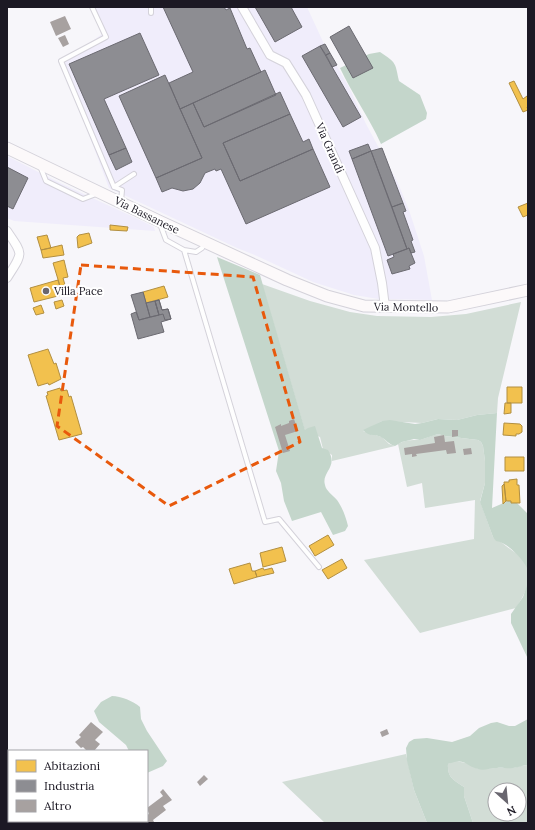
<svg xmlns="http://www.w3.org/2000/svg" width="535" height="830" viewBox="0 0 535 830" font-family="Lora,serif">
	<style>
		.built { fill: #f0edfb }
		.green { fill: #d2ddd6; fill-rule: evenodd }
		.forest { fill: #c4d6cb }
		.homes { fill: #f2c14e; stroke: #b28f41 }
		.industry { fill: #8d8d92; stroke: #6b6a71 }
		.building { fill: #a7a1a0 }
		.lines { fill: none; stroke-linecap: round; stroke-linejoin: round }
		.lane-casing { stroke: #d4d2da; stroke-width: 6 }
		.street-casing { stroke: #d4d2da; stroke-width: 10 }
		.secondary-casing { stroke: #d4d2da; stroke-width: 13 }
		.lane { stroke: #fefefe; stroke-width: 4 }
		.street { stroke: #fefefe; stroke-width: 8 }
		.secondary { stroke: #fcf9fa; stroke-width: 11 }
		.marked { fill: none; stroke: #e8590c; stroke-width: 3; stroke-dasharray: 8 5; stroke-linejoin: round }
		.poi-dot { fill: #69666f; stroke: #fff; stroke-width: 1.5 }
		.labels { text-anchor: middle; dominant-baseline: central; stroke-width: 4; stroke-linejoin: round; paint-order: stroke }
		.street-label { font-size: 11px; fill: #1c1924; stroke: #fff }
		.poi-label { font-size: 11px; fill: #1c1924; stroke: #fff; text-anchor: start }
	</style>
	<rect width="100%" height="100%" fill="#f7f6fa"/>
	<path class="built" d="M90,7H307L325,46L349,87L366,124L398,183L409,210L424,256L432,300L379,299L354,295L313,282L257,256L237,248L109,188L62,63L102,34Z
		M7,156L60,183L140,220L154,227L155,231L14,221L7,218Z"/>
	<path class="green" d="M262,284L310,301L350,312L377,316L431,317L466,314L521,302L498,398L497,413L477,415L457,420L438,419L422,423L382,421L363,431L382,437L389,444L395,446L332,461V455L323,449L320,437L305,431Z
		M438,434L445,436L478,440L481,442L483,446L485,461V483L480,501L493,537C498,540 501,542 506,546C512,551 520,555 525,562C535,576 524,596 516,608L420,633L364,560L474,539L475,500L425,508L422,483L407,487L398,444C405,440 411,440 419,440C425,439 432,435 438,434Z
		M406,754L414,790L427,823H325L282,782Z
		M454,761L467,763L478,769L496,768H514L520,766L528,765V823H473L464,796V787C454,780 447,778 448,764ZM495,790H519V814H495Z"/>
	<path class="forest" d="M380,52C397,63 395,63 399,81L420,95L427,113L426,119L381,144C369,117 352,94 340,68L369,54Z
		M217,257L260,275L305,430L308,428L315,426L322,448L328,450C339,467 321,472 325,485C326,491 333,495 337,500C342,507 346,517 348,526L345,531L333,535L321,512L292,521L284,501L281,483L276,471L279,451Z
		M497,413L492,508L513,499L528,514V570C524,560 507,542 496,541L493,537L480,502L485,483V461L483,446L481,442L478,440L445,436L438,434L420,440L414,439L402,442L395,446C388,444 387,440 381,437C373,433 371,438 363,430L382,421L390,420L415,424L422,423L438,419L457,420L477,415Z
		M528,582V659L511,623V614L523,597Z
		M112,696C121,696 133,701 140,707L141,719L147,731L167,761L163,766L147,773V751H129L126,745L99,722L94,711L101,702Z
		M528,719V765C522,765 518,768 513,768C507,769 502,767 497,768C491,768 483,771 478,769C465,766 466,757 448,764C447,778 454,780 464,787V796L473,823H427L414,790L407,761L406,748L409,742L414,739L427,738L452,742L470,736L479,728L491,723L497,722L509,726H515Z
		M7,752L9,753V821H132V823H7Z"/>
	<path class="homes" d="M514,81L523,99L527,96L528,98V107H527L528,110L523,112L509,83Z
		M528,203V215L523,217L518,207Z
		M110,225L128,227L127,231L110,230Z
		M89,233L92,243L78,248L77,237L79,235Z
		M47,235L51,248L41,250L37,237Z
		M62,245L64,255L43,258L41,250Z
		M64,260L68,277L63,278L65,285L60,286L53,263Z
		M58,280L62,295L34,302L30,288Z
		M164,286L168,297L146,303L143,292Z
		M62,300L64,306L56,309L54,302Z
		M41,305L44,313L36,315L33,308Z
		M48,349L54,364L56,363L61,379L49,385L48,383L38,386L28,355Z
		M507,387H522V403H507Z
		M60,388L61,391L67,390L69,397L71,396L82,434L59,440L46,396L48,395L47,392Z
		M505,403H511V413L504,414Z
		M504,423L520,424L522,426V432L519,434H516V436L503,435Z
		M505,457H524V471H505Z
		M517,479V485H519L520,503H511V501H506L504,482H509V480Z
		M504,484L506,501L503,504L502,486Z
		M328,535L334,545L315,556L309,546Z
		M282,547L286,561L263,567L260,553Z
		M342,559L347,568L328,579L322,570Z
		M250,563L252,571H255L257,577L234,584L229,569Z
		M263,568L264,570L272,568L274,573L257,577L255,571Z"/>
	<path class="industry" d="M163,7H224L226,10L230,8L247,49L250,48L261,72L180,109L169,83L193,72Z
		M255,7H291L302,27L275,42Z
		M349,26L373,68L353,78L330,37Z
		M140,33L159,75L104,99L126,148L109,155L69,64Z
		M325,44L330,53L326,55L320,46Z
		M320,46L361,117L343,127L302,56Z
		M330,53L337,65L332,67L326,55Z
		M265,70L276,95L204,127L193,103Z
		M165,75L202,158L156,178L119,96Z
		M280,92L290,114L223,143L240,181L313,149L330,187L246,224L221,169L216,171L215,169L205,173L200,183L193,189L183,191L172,188L162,192L156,178L202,158L180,109L193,103L204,127Z
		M290,114L303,142L309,139L313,149L240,181L223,143Z
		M368,144L371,151L352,159L349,151Z
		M126,148L132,162L116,170L109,155Z
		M382,148L403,203L392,207L371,151Z
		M371,151L407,249L388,256L352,159Z
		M7,167L28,178L13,209L7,206Z
		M403,203L406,211L403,212L413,240L411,241L415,252L411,253L409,248L407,249L392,207Z
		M409,248L415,263L409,266L410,269L392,274L387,260L394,257L393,254Z
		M143,292L150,317L139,320L131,295Z
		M159,300L162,310L168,309L171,319L161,322L164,332L138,339L131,314L136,312L139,320L159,315L155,301Z
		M159,300L162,310L168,309L171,319L165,320L163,314L159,315L155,301Z
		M155,301L159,315L150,317L146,303Z"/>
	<path class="building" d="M65,16L71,29L56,36L50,22Z
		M65,35L69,44L63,47L58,38Z
		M294,419L298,431L285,435L290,451L283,453L275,427L281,424V426L289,423V421Z
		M452,430H458V436L452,437Z
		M444,435L445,442L454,441L456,453L447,454L446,450L416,454L417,456L412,457V454L405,455L404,448L435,443L434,437Z
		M471,448L472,454L464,455L463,449Z
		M91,722L103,732L95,740L100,744L94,751H87L83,747L81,748L75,742L81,737L79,735Z
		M387,729L389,734L382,737L380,732Z
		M204,775L208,779L200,786L197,782Z
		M163,789L172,800L163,806L166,810L153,820L154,822L152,823H136L139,821H147V815L149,814L147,808L163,796L160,792Z"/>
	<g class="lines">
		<g class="lane-casing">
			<path id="lane" d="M92,7L106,37L61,61L114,187L134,174
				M151,13V7
				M40,166L46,181L83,199L96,194
				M114,187L122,190L121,202
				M160,224L166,240L184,250L265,522L279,519L319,567
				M184,250L196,252L202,248L205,242"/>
		</g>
		<g class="street-casing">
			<path id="street" d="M242,7L270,55L286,63L306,95L375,248L382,283L385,307
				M7,231C24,256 23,252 7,278"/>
		</g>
		<g class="secondary-casing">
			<path id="secondary" d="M7,148L159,221L287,280L327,296L364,306L448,307L528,290"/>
		</g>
		<use href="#lane" class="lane"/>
		<use href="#street" class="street"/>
		<use href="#secondary" class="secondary"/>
	</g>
	<path class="marked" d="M81,265L253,277L300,442L169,506L57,426Z"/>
	<circle class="poi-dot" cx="46" cy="291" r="4"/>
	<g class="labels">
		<g class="street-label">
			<text transform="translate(330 148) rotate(66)">Via Grandi</text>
			<text transform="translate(147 215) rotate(26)">Via Bassanese</text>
			<text transform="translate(406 307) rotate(1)">Via Montello</text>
		</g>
		<g class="poi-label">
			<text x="54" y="291">Villa Pace</text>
		</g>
	</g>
	<rect width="535" height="830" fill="none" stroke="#1c1924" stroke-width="16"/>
	<rect x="8" y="750" width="140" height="72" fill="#ffffff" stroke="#a4a3a7"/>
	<rect x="16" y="760" width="20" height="12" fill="#f2c14e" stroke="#a4a3a7"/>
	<text x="44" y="770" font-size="12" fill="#1c1924">Abitazioni</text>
	<rect x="16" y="780" width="20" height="12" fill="#8d8d92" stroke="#a4a3a7"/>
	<text x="44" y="790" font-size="12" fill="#1c1924">Industria</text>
	<rect x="16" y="800" width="20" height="12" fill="#a7a1a0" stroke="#a4a3a7"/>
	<text x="44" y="810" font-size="12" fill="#1c1924">Altro</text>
	<g transform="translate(507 802) rotate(153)"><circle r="19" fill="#ffffff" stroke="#a4a3a7"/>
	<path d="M0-3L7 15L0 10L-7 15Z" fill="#69666f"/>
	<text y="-6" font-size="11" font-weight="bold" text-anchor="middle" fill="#1c1924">N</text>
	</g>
</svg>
